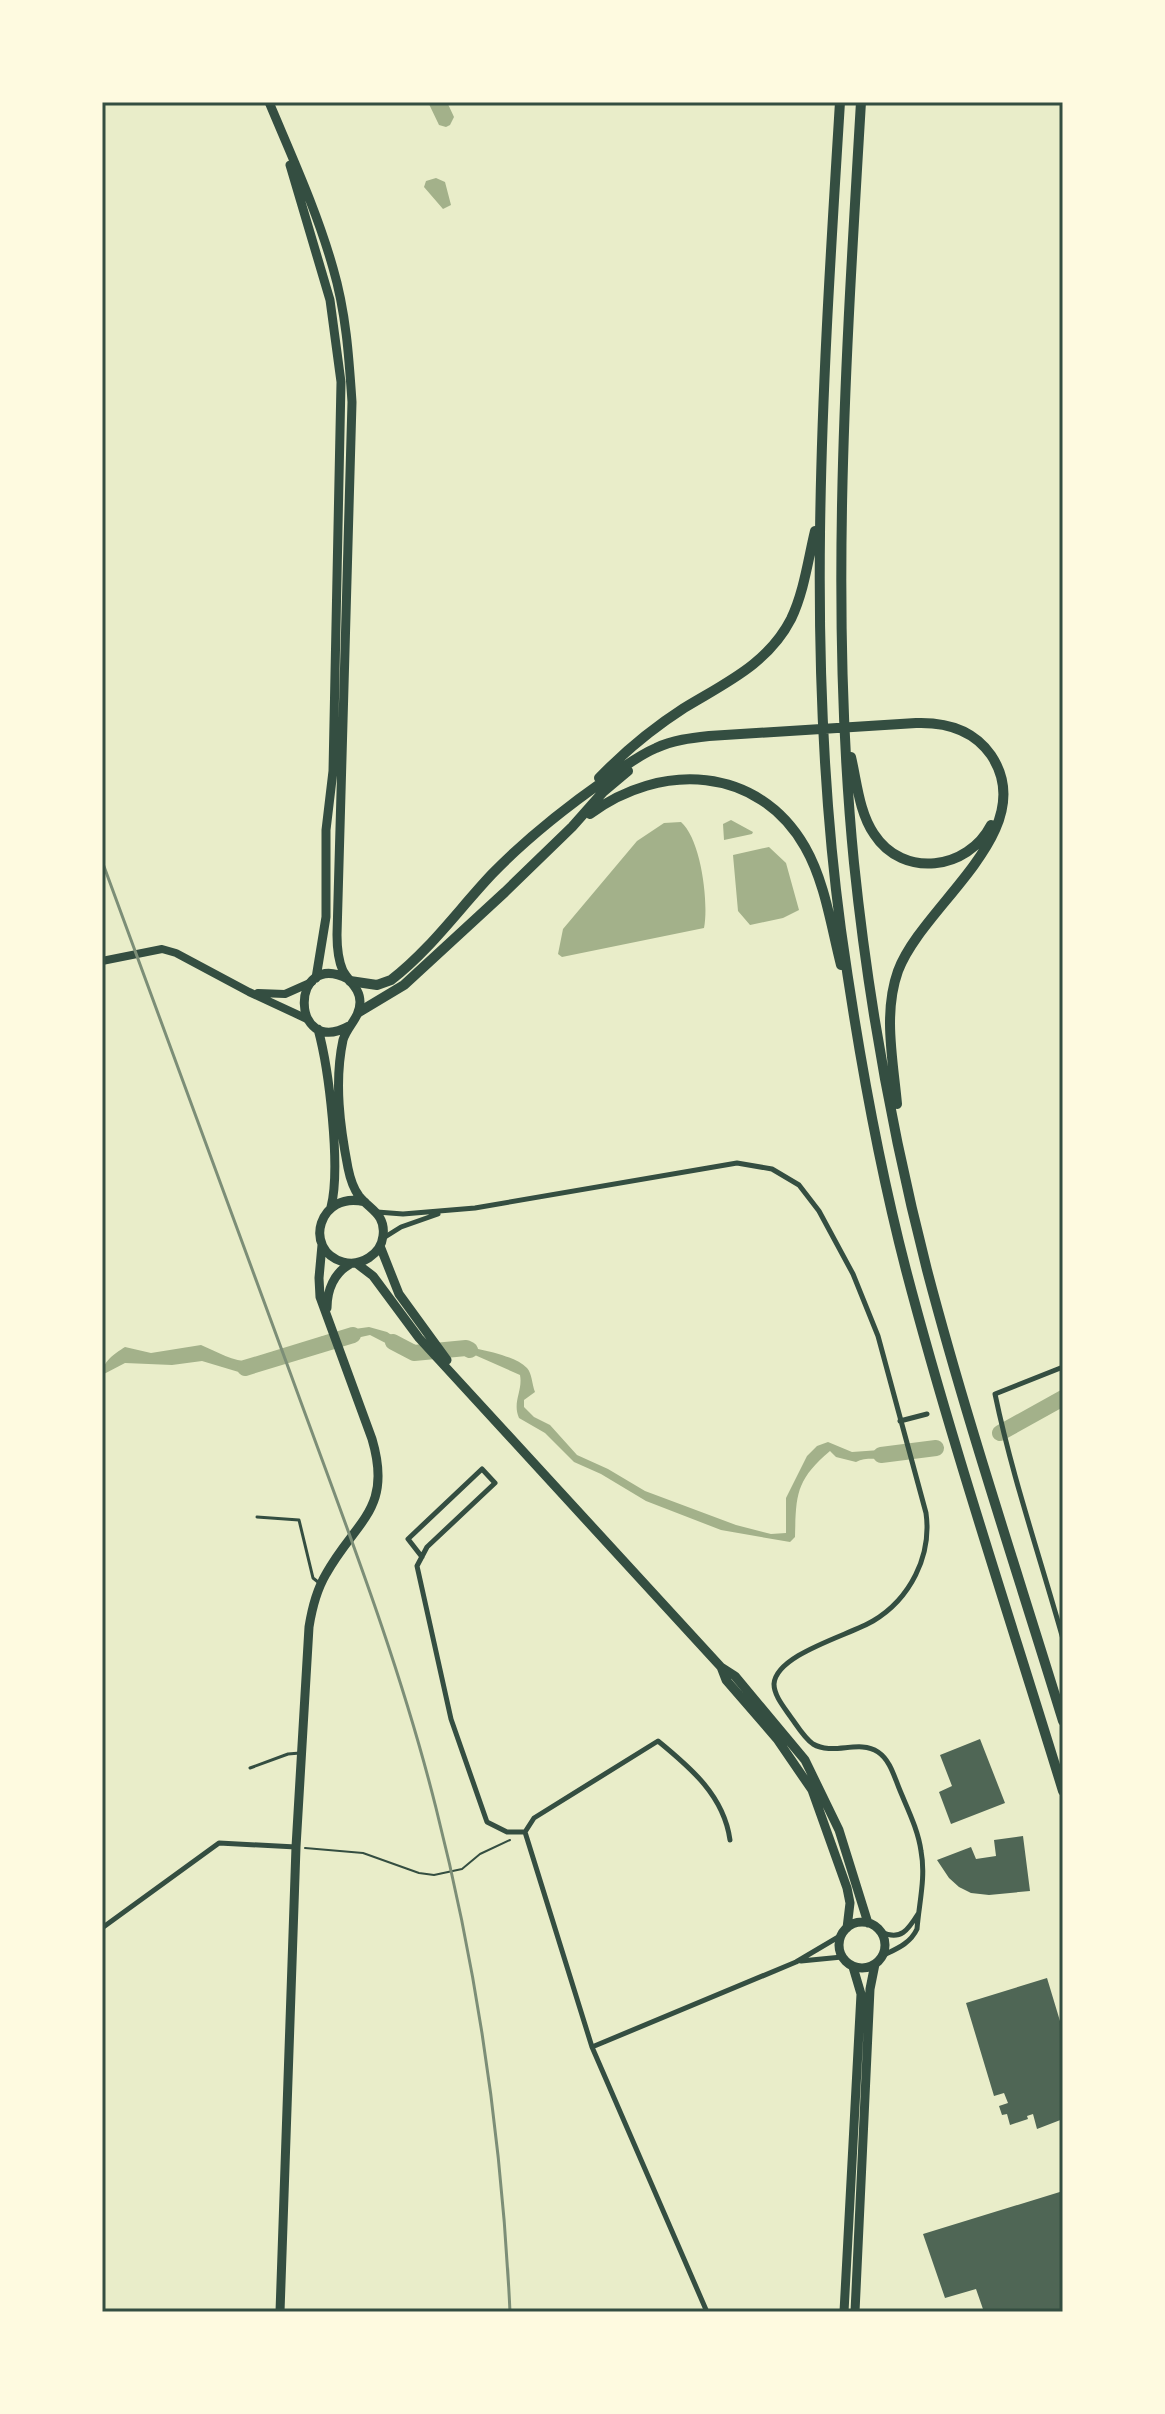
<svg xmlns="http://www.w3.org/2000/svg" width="1165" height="2414" viewBox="0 0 1165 2414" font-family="'Sofia Sans Condensed',sans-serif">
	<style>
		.water { fill: #a3b18a }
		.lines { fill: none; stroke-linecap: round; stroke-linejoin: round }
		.river { stroke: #a3b18a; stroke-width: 16 }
		.building { fill: #4f6655 }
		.path { stroke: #344e41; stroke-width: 2 }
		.service { stroke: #344e41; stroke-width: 3 }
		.minor { stroke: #344e41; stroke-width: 5 }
		.secondary { stroke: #344e41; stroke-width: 8 }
		.primary { stroke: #344e41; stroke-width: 9 }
		.motorway { stroke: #344e41; stroke-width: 10 }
		.rail { stroke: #7c8e77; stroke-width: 3 }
		.neatline { fill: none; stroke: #344e41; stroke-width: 3 }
	</style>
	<rect width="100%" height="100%" fill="#e9edc9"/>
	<path class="water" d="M428,102H447L454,117L450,125L446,127L439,125Z
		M436,178L445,182L451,205L443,209L424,187L426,181Z
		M731,820L753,832L752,834L724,840L723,824Z
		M681,822C701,839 709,903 704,928L562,957L558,954L563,929L637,841L664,823Z
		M769,847L786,863L799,910L783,918L750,925L738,911L733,855Z
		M369,1327L387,1332L408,1346L410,1352L401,1351L370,1335L343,1341L340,1331Z
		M323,1336L327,1346L297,1357L294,1348Z
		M446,1342C466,1348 511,1352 527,1368C532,1373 532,1385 535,1392L524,1400V1407L534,1417L550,1425L577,1455L608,1469L645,1491L736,1525L771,1534L786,1533V1498L807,1456L817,1446L828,1442L852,1452L894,1449L901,1452C889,1465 871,1454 856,1462L836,1457L830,1451C796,1480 796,1494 795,1537L790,1542L721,1530L646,1501L601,1474L574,1462L545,1433L519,1418C512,1402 523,1391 520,1375L468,1352L455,1357L444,1344Z
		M201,1345C222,1354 242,1367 265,1359L268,1368L242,1373L202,1361L172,1365L125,1363L102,1375C102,1362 114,1354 125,1347L151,1353Z"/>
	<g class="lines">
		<path class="river" d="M393,1342L414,1353L466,1348L470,1350
			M245,1368L353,1335
			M1000,1433L1063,1398
			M881,1455L936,1448"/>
	</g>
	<path class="building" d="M980,1739L1005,1803L951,1824L939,1792L952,1786L940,1755Z
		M1023,1836L1030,1891L989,1895L971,1893L959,1887L949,1878L937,1860L971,1847L976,1859L996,1856L994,1840Z
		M1047,1978L1063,2031V2119L1037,2129L1033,2114L1027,2116L1028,2119L1010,2125L1007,2114L1002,2115L999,2106L1008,2103L1004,2093L994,2096L966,2003Z
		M1063,2191V2312H984L976,2289L945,2298L923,2234Z"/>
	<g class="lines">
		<path class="path" d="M305,1848L363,1853L419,1873L434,1875L462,1869L480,1854L510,1840"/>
		<path class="service" d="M257,1517L299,1520L313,1578L318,1582
			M250,1768L288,1754L300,1753"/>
		<path class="minor" d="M377,1212L403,1214L475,1208L737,1163L772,1169L799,1185L819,1211L853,1274L878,1336L926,1513C932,1556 910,1599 873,1621C850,1635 776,1654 774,1684C774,1695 783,1706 790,1716C796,1724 804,1738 813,1744C833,1756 859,1739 878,1752C890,1760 894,1776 899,1788C907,1808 918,1829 921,1851C926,1877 919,1903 917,1929C910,1944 896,1949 882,1956
			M385,1237L401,1227L438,1214
			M1063,1367L995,1394C1012,1476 1040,1557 1063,1639
			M900,1421L927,1414
			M422,1557L408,1539L482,1469L495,1483L427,1547L417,1566L451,1719L487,1822L507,1832H525
			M525,1832L592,2047L707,2312
			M525,1832L534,1818L658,1741C691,1768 724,1796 730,1840
			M102,1928L219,1843L296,1847
			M881,1932C901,1941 908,1930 918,1914
			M801,1961L842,1957
			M592,2047L796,1962L840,1936"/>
		<path class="secondary" d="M102,961L162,949L176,953L249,992L307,1019
			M258,993L285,994L312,982"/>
		<path class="primary" d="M269,102C292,157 317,211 333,268C346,312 349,357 352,402L337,935C337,948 338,960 343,971C349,982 360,988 360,1002C360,1018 347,1026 343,1040C334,1082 340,1127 348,1168C350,1178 353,1188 359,1196C370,1210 386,1214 383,1236C381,1254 361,1267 343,1262C302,1250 319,1190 365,1202
			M290,165L330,300L341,382L333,771L326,830V917L316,978
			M348,979C289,948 290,1059 349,1026
			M318,1029C329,1069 341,1168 331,1207
			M380,1246L399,1294L447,1360
			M356,1263L373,1276L419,1338L721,1667L735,1676L805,1760L839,1830L868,1923
			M327,1308C327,1290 334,1273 350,1264
			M721,1667L726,1680L777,1739L812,1790L847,1888L850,1903L847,1928
			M839 1945a23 23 0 1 1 46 0a23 23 0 1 1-46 0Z
			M280,2312L296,1847L309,1627C312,1608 316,1591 326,1574C356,1520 393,1510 372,1439L320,1297L319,1278L322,1245
			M844,2312L861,1994L853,1967
			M855,2312L870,1989L875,1964"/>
		<path class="motorway" d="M840,102C823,378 804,655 841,930C857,1044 877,1158 906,1270C952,1445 1010,1618 1063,1791
			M861,102C846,356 829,609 854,863C868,999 893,1137 927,1270C967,1422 1017,1571 1063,1721
			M851,757C857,782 859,812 874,834C903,879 968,870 991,825
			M599,778C625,751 653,728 684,708C725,683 768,664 791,619C804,592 808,560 815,531
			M590,814C660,762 758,765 805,847C825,882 831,926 841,965
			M350,981L377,985L391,980C430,950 459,909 492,874C526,839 565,808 605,780C621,769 637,756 656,748C673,740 691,738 709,736L916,723C945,722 973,729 991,755C1042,831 923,904 898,971C883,1013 893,1060 897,1104
			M359,1012L404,985L505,892L572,827L603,792L628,771"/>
		<path class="rail" d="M102,861C165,1032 228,1204 291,1375C343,1518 399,1660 436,1808C478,1973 502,2142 510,2312"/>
	</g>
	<rect width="1165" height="2414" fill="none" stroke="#fefae0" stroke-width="208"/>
	<rect x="104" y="104" width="957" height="2206" class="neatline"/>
</svg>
